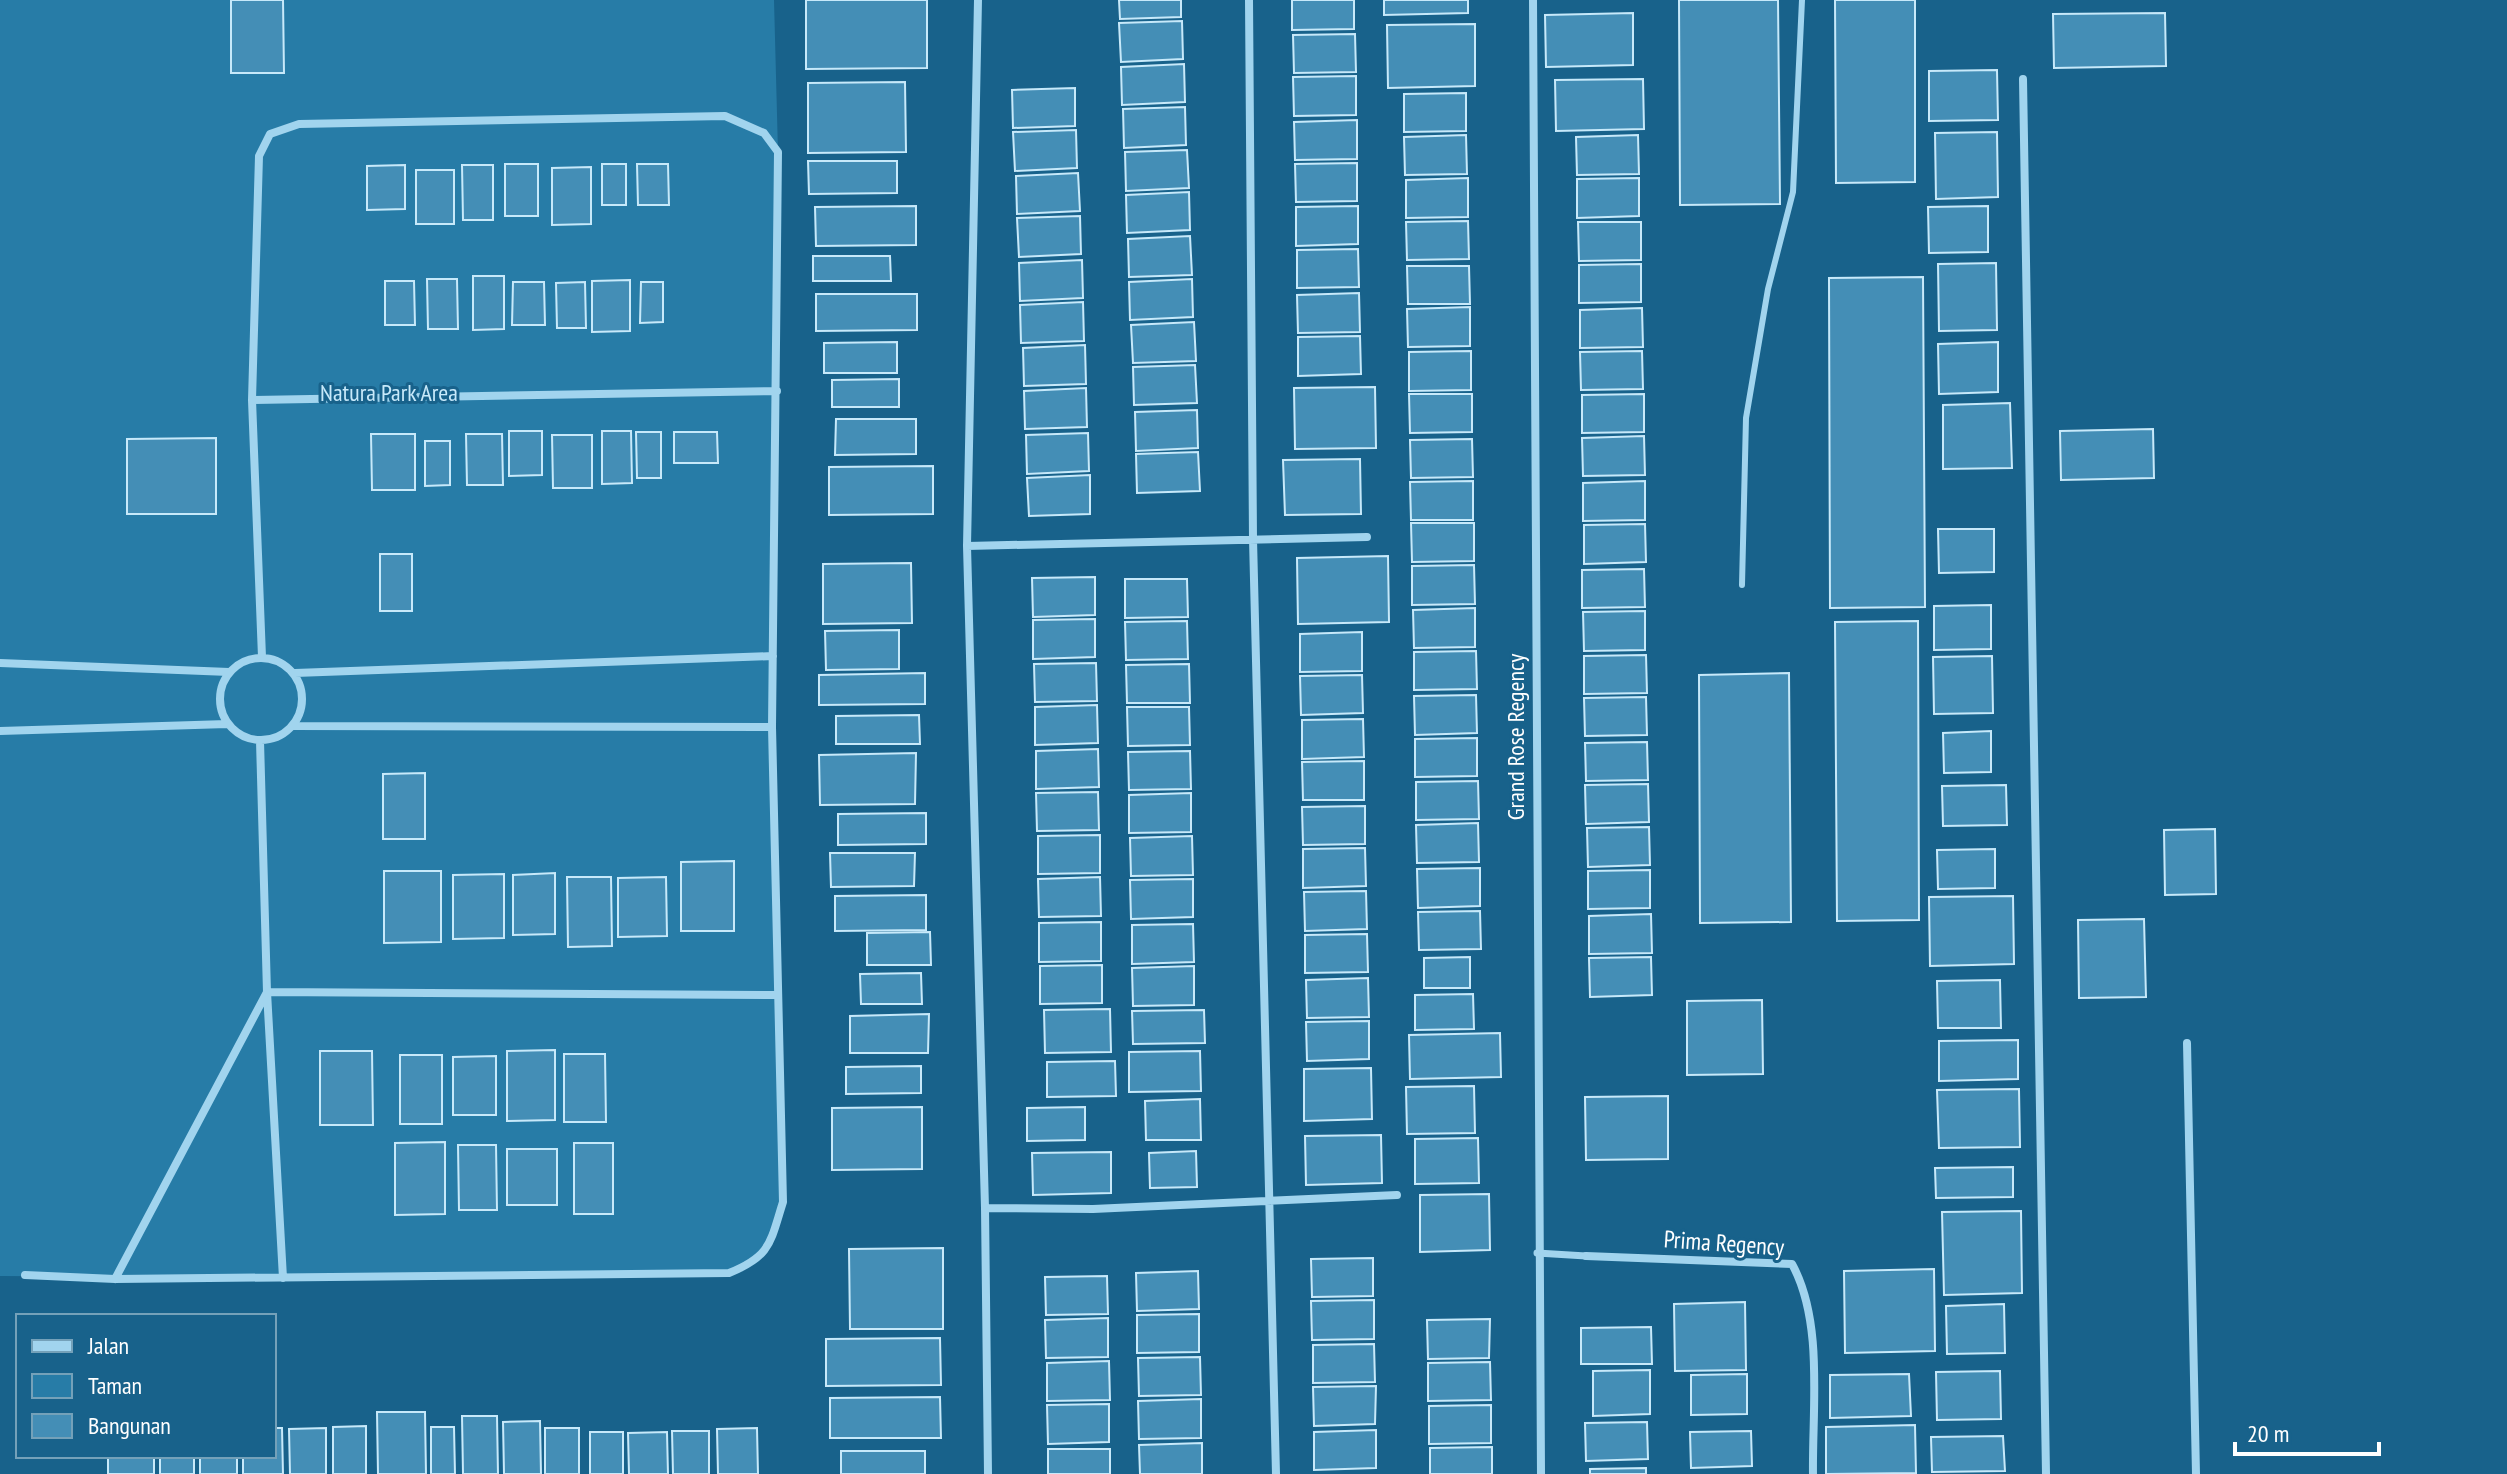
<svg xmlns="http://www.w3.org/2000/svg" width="2507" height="1474" viewBox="0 0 2507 1474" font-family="'PT Sans Narrow',sans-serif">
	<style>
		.green { fill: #277ca7 }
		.building { fill: #448eb6; stroke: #c7e9fa; stroke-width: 2 }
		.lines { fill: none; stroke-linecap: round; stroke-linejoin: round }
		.service { stroke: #a1d4ee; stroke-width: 6 }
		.pedestrian { stroke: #a1d4ee; stroke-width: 7 }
		.minor { stroke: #a1d4ee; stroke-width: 8 }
		.labels { text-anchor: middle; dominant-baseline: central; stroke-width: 6; stroke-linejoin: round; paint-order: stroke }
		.park-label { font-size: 24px; fill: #c7e9fa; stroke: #18628b }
		.street-label { font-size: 24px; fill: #fff; stroke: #18628b }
	</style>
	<rect width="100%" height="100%" fill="#18628b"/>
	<path class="green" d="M0,0H774L778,152L772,727L783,1202C770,1243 771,1256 729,1273L283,1278L0,1276Z"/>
	<path class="building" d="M231,0H283L284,73H231Z
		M806,0H927V68L806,69Z
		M1119,0H1181V17L1120,19Z
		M1292,0H1354V29L1292,30Z
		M1384,0H1468V13L1384,15Z
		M1679,0H1778L1780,204L1680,205Z
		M1835,0H1915V182L1836,183Z
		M1633,13V65L1546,67L1545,15Z
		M2165,13L2166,66L2054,68L2053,14Z
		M1182,21L1183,59L1121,62L1119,23Z
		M1475,24V86L1388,88L1387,25Z
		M1355,34L1356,72L1294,73L1293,35Z
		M1184,64L1185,102L1122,105L1121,67Z
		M1997,70L1998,120L1929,121V71Z
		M1356,76V115L1294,116L1293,77Z
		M1643,79L1644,129L1556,131L1555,80Z
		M905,82L906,152L808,153V83Z
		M1075,88V126L1013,128L1012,90Z
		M1466,93V131L1404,132V94Z
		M1185,107L1186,145L1124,148L1123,109Z
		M1357,120V159L1295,160L1294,122Z
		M1076,130L1077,168L1015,171L1013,132Z
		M1997,132L1998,197L1936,199L1935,133Z
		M1466,135L1467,174L1405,175L1404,137Z
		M1638,135L1639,174L1577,175L1576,137Z
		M1187,150L1189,188L1126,191L1125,152Z
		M808,161H897V193L809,194Z
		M1357,163V201L1296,202L1295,164Z
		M505,164H538V216H505Z
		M602,164H626V205H602Z
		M637,164H668L669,205H638Z
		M405,165V209L367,210V166Z
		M462,165H493V220H463Z
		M591,167V224L552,225V168Z
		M416,170H454V224H416Z
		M1078,173L1080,211L1017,214L1016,176Z
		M1468,178V217L1406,218V180Z
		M1639,178V216L1577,218V179Z
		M1189,192L1190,230L1127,233L1126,195Z
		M916,206V245L816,246L815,207Z
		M1358,206V244L1296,246V207Z
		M1988,206V252L1929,253L1928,207Z
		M1080,216L1081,254L1019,257L1017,218Z
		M1468,221L1469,259L1407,260L1406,222Z
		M1578,222H1641V260L1579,261Z
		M1190,236L1192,275L1129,277L1128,239Z
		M1358,249L1359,287L1297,288V250Z
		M813,256H890L891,281H813Z
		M1082,260L1083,298L1020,301L1019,263Z
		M1996,263L1997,330L1939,331L1938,264Z
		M1641,264V302L1579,303V265Z
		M1407,266H1469L1470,304H1408Z
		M473,276H504V329L473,330Z
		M1923,277L1925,607L1830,608L1829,278Z
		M427,279H457L458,329H428Z
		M1192,279L1193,317L1130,320L1129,282Z
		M630,280V331L592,332V281Z
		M385,281H414L415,325H385Z
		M513,282H544L545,325H512Z
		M585,282L586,328H557L556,283Z
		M641,282H663V322L640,323Z
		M1359,293L1360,332L1298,333L1297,295Z
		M816,294H917V330L816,331Z
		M1083,302L1084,341L1021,343L1020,305Z
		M1470,307V346L1408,347L1407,309Z
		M1642,308L1643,347L1580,348V310Z
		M1194,322L1196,361L1133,363L1131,325Z
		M1360,336L1361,374L1298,376V337Z
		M897,342V373H824V343Z
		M1998,342V392L1939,394L1938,344Z
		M1085,345L1086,384L1024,386L1023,348Z
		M1471,351V390L1409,391V352Z
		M1642,351L1643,389L1581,390L1580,352Z
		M1195,365L1197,403L1134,405L1133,367Z
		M899,379V407H832V380Z
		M1375,387L1376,448L1295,449L1294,388Z
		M1086,388L1087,427L1025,429L1024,391Z
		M1409,394H1472V432L1410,433Z
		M1644,394V432L1582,433V395Z
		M2010,403L2012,468L1943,469V405Z
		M1197,410L1198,448L1136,451L1135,412Z
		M836,419H916V454L835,455Z
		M2153,429L2154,478L2061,480L2060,431Z
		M509,431H542V475L509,476Z
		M602,431H631L632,483L602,484Z
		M636,432H661V478H637Z
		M674,432H717L718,463H674Z
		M1088,433L1089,471L1027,474L1026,435Z
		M371,434H415V490H372Z
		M466,434H502L503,485H467Z
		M552,435H592V488H553Z
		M1644,436L1645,475L1583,476L1582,438Z
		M216,438V514H127V439Z
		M1472,439L1473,477L1411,478L1410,440Z
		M425,441H450V485L425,486Z
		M1198,452L1200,491L1137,493L1136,454Z
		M1360,459L1361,514L1285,515L1283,460Z
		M933,466V514L829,515V467Z
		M1090,475V514L1029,516L1027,478Z
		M1473,481V520H1411L1410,482Z
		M1645,481V520L1583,521V483Z
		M1411,523H1474V561L1412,562Z
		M1645,524L1646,562L1584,564V525Z
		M1938,529H1994V572L1939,573Z
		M380,554H412V611H380Z
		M1388,556L1389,622L1298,624L1297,558Z
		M911,563L912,623L823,624V564Z
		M1474,565L1475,604L1412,605V566Z
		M1644,569L1645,607L1582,608V570Z
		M1095,577V615L1033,617L1032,578Z
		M1125,579H1187L1188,617L1125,618Z
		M1991,605V649L1934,650V606Z
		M1475,608V647L1414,648L1413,610Z
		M1645,611V650L1584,651L1583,612Z
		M1095,619V657L1033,659V620Z
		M1187,621L1188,659L1126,660L1125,622Z
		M1918,621L1919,920L1837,921L1835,622Z
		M899,630V669L826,670L825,631Z
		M1362,632V671L1300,672V634Z
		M1476,651L1477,689L1414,690V652Z
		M1646,655L1647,693L1584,694V656Z
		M1992,656L1993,713L1934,714L1933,657Z
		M1096,663L1097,701L1035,702L1034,664Z
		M1189,664L1190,703H1127L1126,665Z
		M925,673V704L819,705V675Z
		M1789,673L1791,922L1700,923L1699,675Z
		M1362,675L1363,713L1301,715L1300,676Z
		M1476,695L1477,733L1415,735L1414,696Z
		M1646,697L1647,735L1585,736L1584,698Z
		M1097,705L1098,743L1035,745V707Z
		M1127,707H1189L1190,745L1128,746Z
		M919,715L920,744H836V716Z
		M1363,719L1364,757L1302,759V720Z
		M1991,731V772L1944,773L1943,733Z
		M1477,738V776L1415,777V739Z
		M1647,742L1648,780L1586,781L1585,743Z
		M1098,749L1099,787L1036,789V751Z
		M1190,751L1191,789L1129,790L1128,752Z
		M916,753L915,804L820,805L819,755Z
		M1364,761V800H1303L1302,762Z
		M425,773V839H383V774Z
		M1478,781L1479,819L1416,820V782Z
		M1648,784L1649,822L1586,824L1585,785Z
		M2006,785L2007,825L1943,826L1942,786Z
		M1098,792L1099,830L1037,831L1036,793Z
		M1191,793V832L1129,833V795Z
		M1365,806V844L1303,845L1302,807Z
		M926,813V844L838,845V814Z
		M1478,823L1479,862L1417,863L1416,825Z
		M1649,827L1650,865L1588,867L1587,828Z
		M2215,829L2216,894L2165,895L2164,830Z
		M1100,835V873L1038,874V836Z
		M1192,836L1193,875L1131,876L1130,838Z
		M1365,848L1366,886L1303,888V849Z
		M1995,849V888L1938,889L1937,850Z
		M830,853H915L914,886L831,887Z
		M734,861V931H681V862Z
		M1480,868V906L1418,908L1417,869Z
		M1650,870V908L1588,909V871Z
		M384,871H441V942L384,943Z
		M555,873V934L513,935V875Z
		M504,874V938L453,939V875Z
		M567,877H611L612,946L568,947Z
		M666,877L667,936L618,937V878Z
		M1100,877L1101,916L1039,917L1038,879Z
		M1193,879V917L1131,919L1130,880Z
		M1366,891L1367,929L1305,931L1304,892Z
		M926,895V930L835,931V896Z
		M2013,896L2014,964L1930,966L1929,897Z
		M1480,911L1481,949L1419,950L1418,912Z
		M1651,914L1652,953L1589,954V916Z
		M2144,919L2146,997L2079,998L2078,920Z
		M1101,922V961L1039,962V923Z
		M1193,924L1194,962L1132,964V925Z
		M930,932L931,965H867V933Z
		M1367,934L1368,972L1305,973V935Z
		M1470,957V988H1424V958Z
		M1651,957L1652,995L1590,997L1589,958Z
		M1102,965V1003L1040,1004V966Z
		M1194,966V1005L1133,1006L1132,968Z
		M921,973L922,1004H861L860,974Z
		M1368,978L1369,1017L1307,1018L1306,980Z
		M2000,980L2001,1028H1938L1937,981Z
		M1473,994L1474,1029L1415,1030V995Z
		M1762,1000L1763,1074L1687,1075V1001Z
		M1110,1009L1111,1052L1045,1053L1044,1010Z
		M1204,1010L1205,1043L1133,1044L1132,1011Z
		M929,1014L928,1053H850V1016Z
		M1369,1021V1059L1307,1061L1306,1022Z
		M1500,1033L1501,1077L1410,1079L1409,1035Z
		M2018,1040V1079L1939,1081V1041Z
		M555,1050V1120L507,1121V1051Z
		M320,1051H372L373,1125H320Z
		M1200,1051L1201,1091L1129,1092V1052Z
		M564,1054H605L606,1122H564Z
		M400,1055H442V1124H400Z
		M496,1056V1115H453V1057Z
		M1115,1061L1116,1096L1047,1097V1062Z
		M921,1066V1093L846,1094V1067Z
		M1371,1068L1372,1119L1304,1121V1069Z
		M1474,1086L1475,1133L1407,1134L1406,1087Z
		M2019,1089L2020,1147L1939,1148L1937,1090Z
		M1668,1096V1159L1586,1160L1585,1097Z
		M1200,1099L1201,1140H1146L1145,1101Z
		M922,1107V1169L832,1170V1108Z
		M1085,1107V1140L1027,1141V1108Z
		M1381,1135L1382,1183L1306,1185L1305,1136Z
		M1478,1138L1479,1183L1415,1184V1139Z
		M445,1142V1214L395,1215V1143Z
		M574,1143H613V1214H574Z
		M458,1145H496L497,1210H459Z
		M507,1149H557V1205H507Z
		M1196,1151L1197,1187L1150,1188L1149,1153Z
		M1111,1152V1193L1033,1195L1032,1153Z
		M2013,1167V1197L1936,1198L1935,1168Z
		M1489,1194L1490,1250L1420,1252V1195Z
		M2021,1211L2022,1293L1944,1295L1942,1212Z
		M943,1248V1329H850L849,1249Z
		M1373,1258V1296L1312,1297L1311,1259Z
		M1934,1269L1935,1351L1845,1353L1844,1271Z
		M1198,1271L1199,1309L1137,1311L1136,1273Z
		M1107,1276L1108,1314L1046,1315L1045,1277Z
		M1374,1300V1339L1312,1340L1311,1301Z
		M1745,1302L1746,1370L1675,1371L1674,1304Z
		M2004,1304L2005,1353L1947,1354L1946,1306Z
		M1199,1314V1352L1137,1353V1315Z
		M1108,1318V1357L1046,1358L1045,1320Z
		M1490,1319L1489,1358L1428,1359L1427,1320Z
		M1651,1327L1652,1364H1581V1328Z
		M940,1338L941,1385L826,1386V1339Z
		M1374,1344L1375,1382L1313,1383V1345Z
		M1200,1357L1201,1395L1139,1396L1138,1358Z
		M1109,1361L1110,1400L1047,1401V1363Z
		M1490,1362L1491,1400L1428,1401V1363Z
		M1650,1370V1414L1593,1416V1371Z
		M2000,1371L2001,1419L1937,1420L1936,1372Z
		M1747,1374V1414L1691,1415V1375Z
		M1909,1374L1911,1416L1830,1418V1375Z
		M1376,1386L1375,1424L1314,1426L1313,1387Z
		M940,1397L941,1438H830V1398Z
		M1201,1399V1438L1139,1439L1138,1401Z
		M1109,1404V1442L1048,1444L1047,1405Z
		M1491,1405V1443L1429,1444V1406Z
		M377,1412H425L426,1474H378Z
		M462,1416H497L498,1474H463Z
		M540,1421L541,1474H504L503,1422Z
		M1647,1422L1648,1459L1586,1461L1585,1423Z
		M1915,1425L1916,1473L1826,1474V1427Z
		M366,1426V1474H333V1427Z
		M431,1427H454L455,1474H431Z
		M274,1428H282L283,1474H243V1456H274Z
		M326,1428V1474H290L289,1429Z
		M545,1428H579V1474H545Z
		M757,1428L758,1474H718L717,1429Z
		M1376,1430V1468L1314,1470V1432Z
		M672,1431H709V1474H673Z
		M1751,1431L1752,1466L1691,1468L1690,1432Z
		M590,1432H623V1474H590Z
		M667,1432L668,1474H629L628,1433Z
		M2003,1436L2005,1471L1932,1472L1931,1437Z
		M1202,1443V1474H1140L1139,1445Z
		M1492,1447V1474H1430V1448Z
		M1048,1449H1110V1474H1048Z
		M841,1451H925V1474H841Z
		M108,1456H154V1474H108Z
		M160,1456H194V1474H160Z
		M200,1456H237V1474H200Z
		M1646,1468V1474H1590V1469Z"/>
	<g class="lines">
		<path class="service" d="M1742,585L1746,418L1768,289L1793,192L1802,0"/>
		<path class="pedestrian" d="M1537,1253L1586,1256"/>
		<path class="minor" d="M978,0L967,546L985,1208L988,1474
			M1249,0L1253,539L1276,1474
			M1533,0L1541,1474
			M2023,79L2046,1474
			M252,400L777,391
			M967,546L1367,537
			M220 699a41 41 0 1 1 82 0a41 41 0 1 1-82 0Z
			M0,663L229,672
			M295,673L773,656
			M294,726L772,727
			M0,731L227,724
			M260,741L267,992L283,1278
			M2187,1043L2196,1474
			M985,1208L1093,1209L1397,1195
			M1586,1256L1792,1264C1824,1322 1812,1409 1813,1474
			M25,1275L115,1279L729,1273C771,1256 770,1243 783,1202L772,727L778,152L764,133L725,116L299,124L270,134L259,156L252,400L262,657
			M115,1279L267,992L777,995"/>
	</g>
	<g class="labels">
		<g class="park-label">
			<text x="389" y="392">Natura Park Area</text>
		</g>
		<g class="street-label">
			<text transform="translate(1515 737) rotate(-90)">Grand Rose Regency</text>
			<text transform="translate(1724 1243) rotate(4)">Prima Regency</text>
		</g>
	</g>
	<rect x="16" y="1314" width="260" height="144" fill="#18628b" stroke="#74a1b9" stroke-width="2"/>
	<rect x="32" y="1340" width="40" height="12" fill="#a1d4ee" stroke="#74a1b9" stroke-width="2"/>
	<text x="88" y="1354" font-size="24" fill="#ffffff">Jalan</text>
	<rect x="32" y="1374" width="40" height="24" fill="#277ca7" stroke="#74a1b9" stroke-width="2"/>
	<text x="88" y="1394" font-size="24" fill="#ffffff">Taman</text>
	<rect x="32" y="1414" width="40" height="24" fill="#448eb6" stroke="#74a1b9" stroke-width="2"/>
	<text x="88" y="1434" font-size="24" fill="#ffffff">Bangunan</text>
	<path d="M2235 1442v12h144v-12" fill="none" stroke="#ffffff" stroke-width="4"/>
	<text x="2247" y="1442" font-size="24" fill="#ffffff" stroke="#18628b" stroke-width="6" paint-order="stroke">20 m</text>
</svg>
